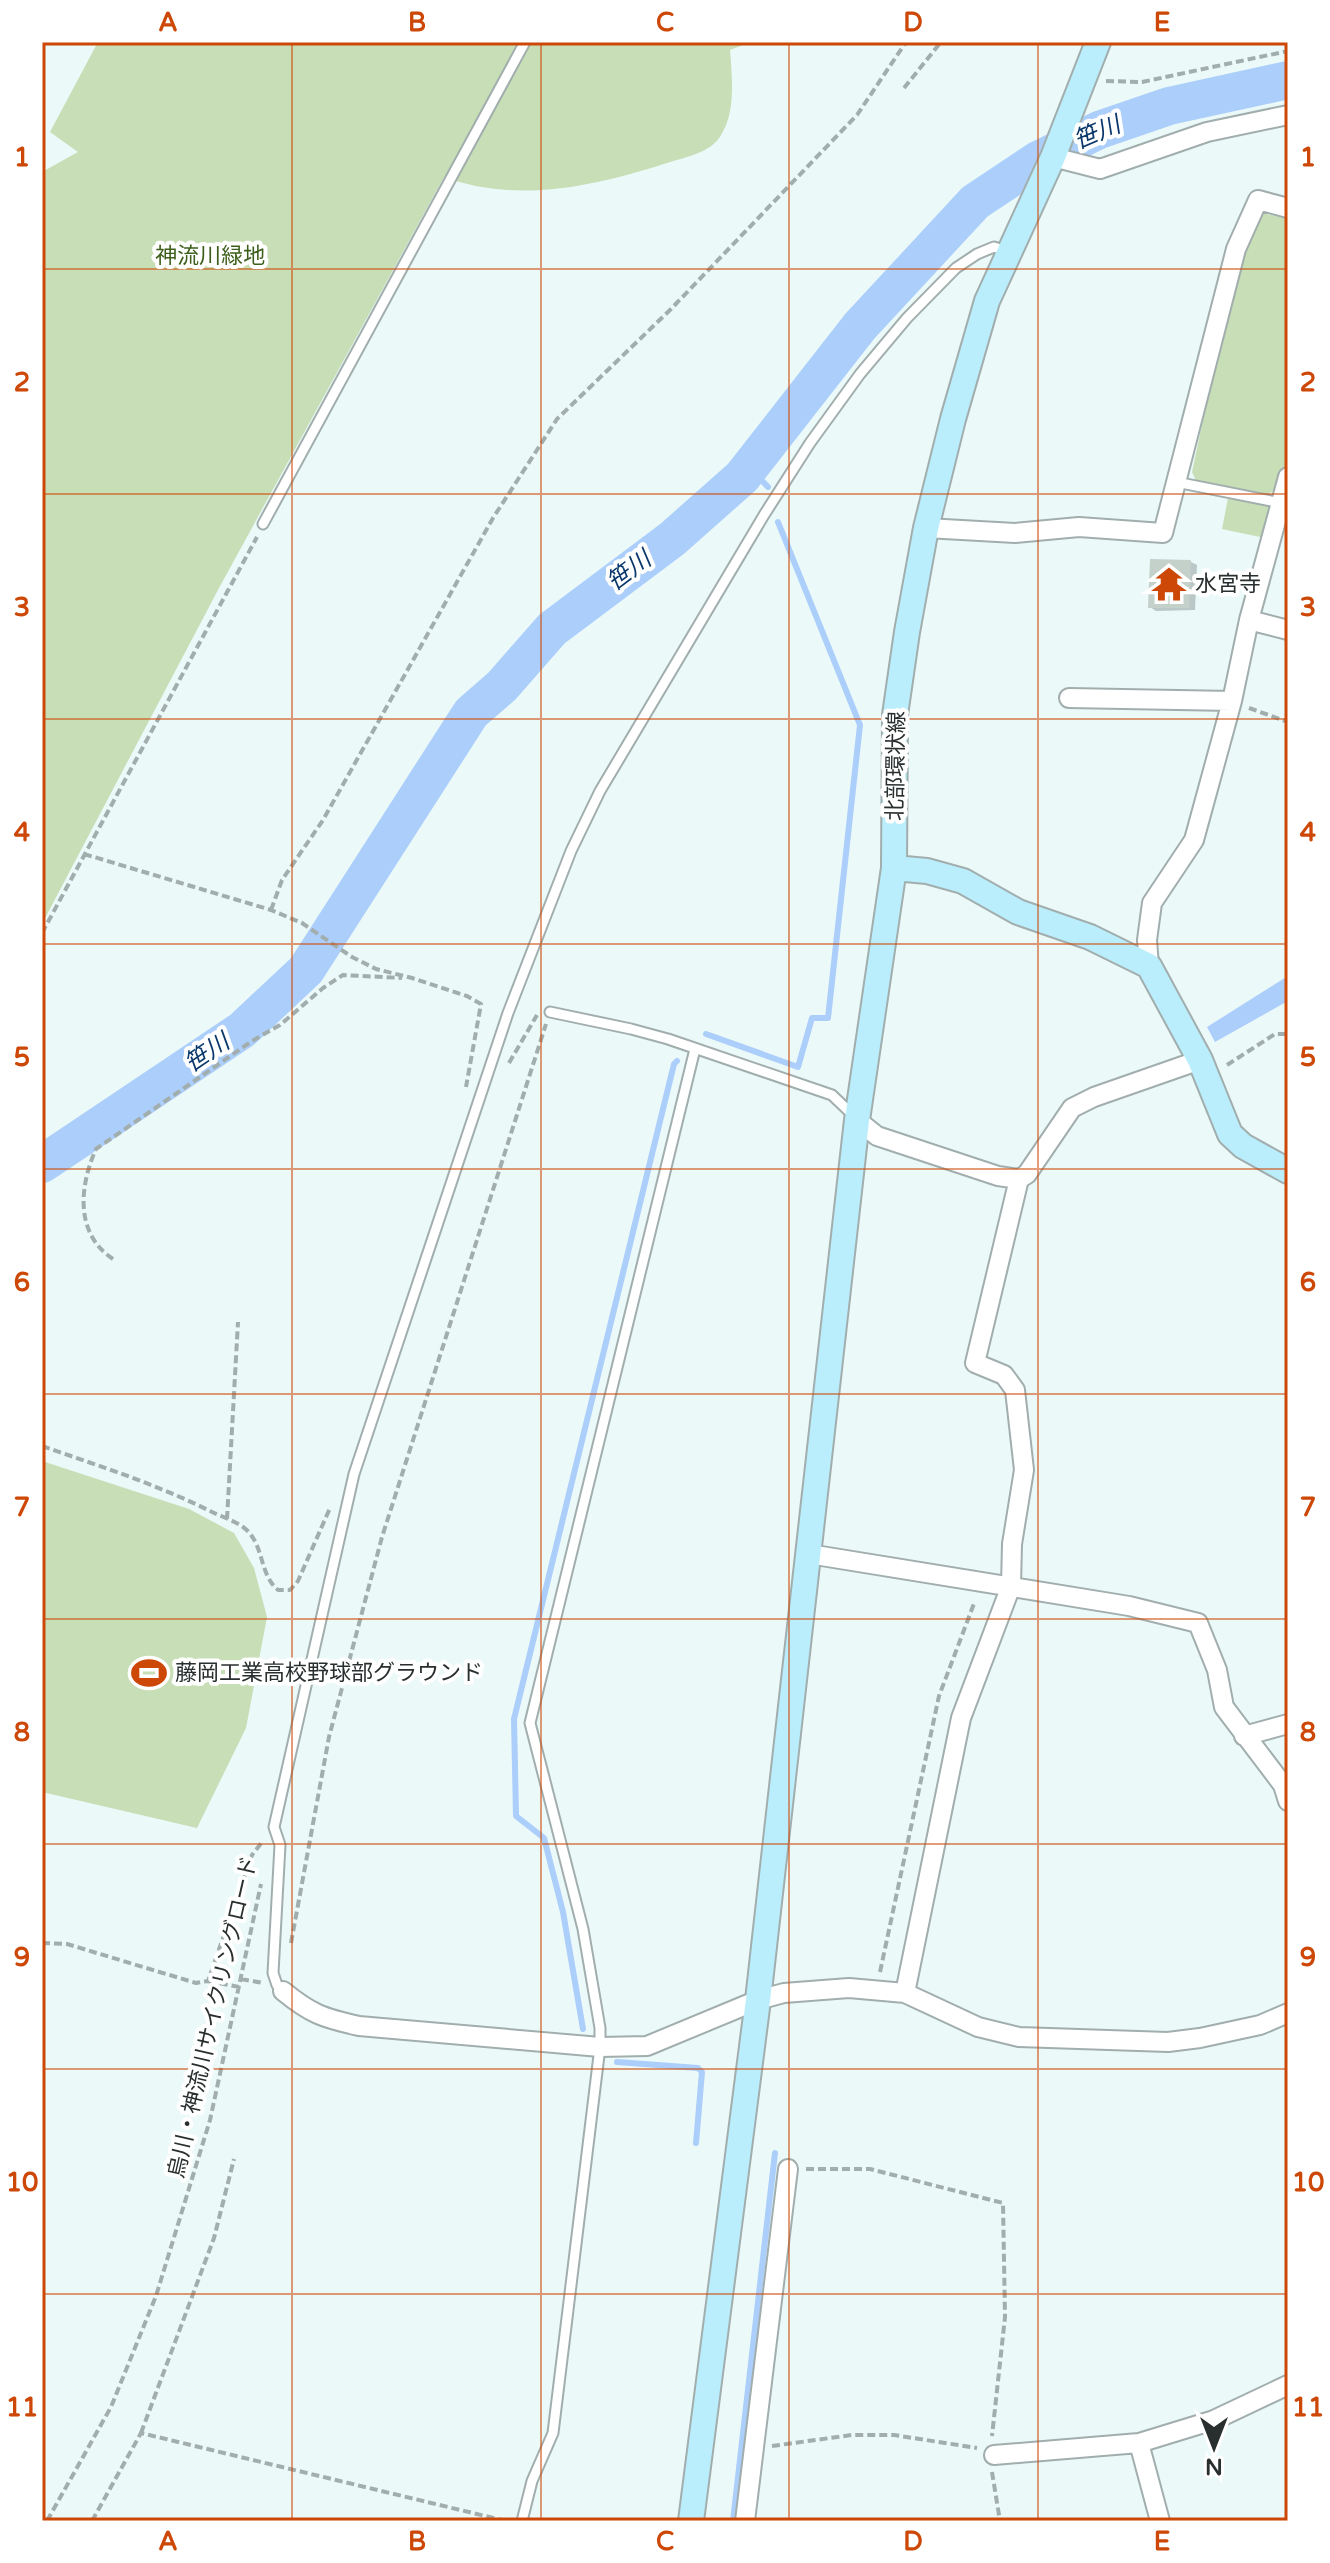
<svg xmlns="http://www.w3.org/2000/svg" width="1330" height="2563" viewBox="0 0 1330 2563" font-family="'Varela Round','Noto Sans JP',sans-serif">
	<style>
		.green { fill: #c7deb6 }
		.water { fill: #accefb }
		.shadow { fill: #0003 }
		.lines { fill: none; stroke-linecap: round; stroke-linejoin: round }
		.stream { stroke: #accefb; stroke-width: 6 }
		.river { stroke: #accefb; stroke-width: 38 }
		.building { fill: #c4d0ca }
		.lane-casing { stroke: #a1aead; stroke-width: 13 }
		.street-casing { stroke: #a1aead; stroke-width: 22 }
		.secondary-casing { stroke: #a1aead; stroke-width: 28 }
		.path { stroke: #a2adad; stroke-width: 4; stroke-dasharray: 8 4; stroke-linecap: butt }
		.lane { stroke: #fff; stroke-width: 9 }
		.street { stroke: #fff; stroke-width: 18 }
		.secondary { stroke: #bbeefc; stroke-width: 24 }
		.grid { fill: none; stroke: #cd4807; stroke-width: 2; stroke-opacity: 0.55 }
		.labels { text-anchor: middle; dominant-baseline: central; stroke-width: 8; stroke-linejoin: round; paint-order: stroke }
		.park-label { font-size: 22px; fill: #3d5f1b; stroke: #fff }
		.poi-label { font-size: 22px; fill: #292e2e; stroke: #fff; text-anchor: start }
		.street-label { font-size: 22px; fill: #292e2e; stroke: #fff }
		.water-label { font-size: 24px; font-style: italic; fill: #0a386c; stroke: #fff }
		.neatline { fill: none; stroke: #cd4807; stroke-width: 3 }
		.grid-label { font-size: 26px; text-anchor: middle; font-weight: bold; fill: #cd4807 }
	</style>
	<rect width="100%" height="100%" fill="#ebf9f9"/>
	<path class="green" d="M98,42H751L730,50C732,76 736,112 721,135C711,153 685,157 667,163C595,186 518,204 444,177L219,588L42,924V172L78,152L50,132Z
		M1262,213L1288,219V453L1279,488L1268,494L1196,481L1192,472L1217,355L1252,228Z
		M1228,498L1267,505L1273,513L1265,538L1222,529Z
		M42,1461L189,1509L234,1533L254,1568L267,1617L246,1728L197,1828L42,1792Z"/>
	<path class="water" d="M1288,976V1001L1215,1042L1207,1027Z"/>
	<path class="shadow" d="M1191,562L1197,565L1195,610L1156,611L1150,607Z"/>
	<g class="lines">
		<path class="stream" d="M749,467L768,487
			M706,1034L798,1067L812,1018H828L860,725L778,522
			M583,2029L563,1912L544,1838L516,1816L514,1719L674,1064L677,1061
			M617,2062L698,2068L702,2072L696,2143
			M733,2521L775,2153"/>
		<path class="river" d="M42,1164L242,1030L306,970L471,713L502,686L552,629L672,539L742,477L860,326L975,202L1038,160L1099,130L1169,106L1288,80"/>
	</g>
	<path class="building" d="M1150,559L1191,560L1189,608H1148Z"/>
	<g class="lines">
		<g class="lane-casing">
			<path id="lane" d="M1176,482L1281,503
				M263,524L525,42
				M550,1012L631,1029L668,1039L832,1095L855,1117
				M283,1991L277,1985L273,1973L280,1845L274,1827L354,1474L508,1013L571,851L600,791L764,515L810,443L860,374L907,318L956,268L977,254L994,247L1006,251
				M522,2521L532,2481L553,2433L600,2047V2028L583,1929L530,1723L695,1049"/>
		</g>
		<g class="street-casing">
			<path id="street" d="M1053,157L1100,169L1207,132L1288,115
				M926,528L1015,533L1079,527L1163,533L1236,249L1258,200L1288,208
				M1249,620L1288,630
				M1069,698L1232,701
				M1149,966L1147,940L1152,903L1194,840L1232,701L1249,620L1288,477
				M857,1120L877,1136L998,1176L1019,1179L1027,1174L1072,1108L1094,1097L1200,1060
				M809,1554L1129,1606L1198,1623L1217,1670L1224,1707L1283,1785L1288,1801
				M1244,1736L1288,1724
				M283,1991C311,2014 323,2018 359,2026L600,2047L647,2046L758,2000L784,1993L849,1988L905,1993L978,2027L1019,2037L1168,2042L1200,2038L1260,2025L1288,2013
				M905,1993L961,1718L1011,1586L1012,1544L1024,1470L1015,1390L1004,1375L975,1363L1019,1179
				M1139,2443L1160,2521
				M994,2455L1139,2443L1214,2420L1288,2385
				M745,2521L788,2169"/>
		</g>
		<g class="secondary-casing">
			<path id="secondary" d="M894,868L927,871L963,881L1018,912L1090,937L1149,966L1200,1060L1230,1134L1243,1146L1288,1171
				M691,2521L758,2000L857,1120L894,868L895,715L907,632L926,528L953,419L987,301L1053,157L1098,42"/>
		</g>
		<path class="path" d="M770,43L777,42
			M1106,81L1142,82L1288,51
			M904,88L941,42
			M1249,708L1288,722
			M84,854L271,910L302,923L352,957L376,969L412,978L467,996L481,1004L466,1087
			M271,910L282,880L323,820L493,518L557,419L671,309L857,115L906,42
			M42,933L257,537
			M509,1063L537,1015
			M1227,1065L1275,1034H1288
			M113,1259C75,1234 79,1187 96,1149L252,1041L280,1025L323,988L343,975L402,978
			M42,1446C99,1466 156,1484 210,1511C220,1516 233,1520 243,1527C265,1543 258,1573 278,1590H290L298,1581L330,1508
			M227,1519L238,1322
			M42,1943L67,1944L196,1983L208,1981L252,1855L263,1841
			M291,1943L329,1737L382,1537L546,1024
			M880,1972L939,1696L975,1601
			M241,1979L263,1983
			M208,1981L239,1987
			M806,2169H870L1003,2203L1005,2317L992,2436
			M141,2433L214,2238L234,2159
			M772,2446L852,2435H894L977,2448
			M992,2472L1000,2521
			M47,2521L111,2407L156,2296L210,2120L261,1884
			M92,2521L141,2433L506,2521"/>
		<use href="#lane" class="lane"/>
		<use href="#street" class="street"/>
		<use href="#secondary" class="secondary"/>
	</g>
	<path class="grid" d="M292,42V2521M541,42V2521M789,42V2521M1038,42V2521M42,269H1288M42,494H1288M42,719H1288M42,944H1288M42,1169H1288M42,1394H1288M42,1619H1288M42,1844H1288M42,2069H1288M42,2294H1288"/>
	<defs>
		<g id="temple-bare" transform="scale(2.76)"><path d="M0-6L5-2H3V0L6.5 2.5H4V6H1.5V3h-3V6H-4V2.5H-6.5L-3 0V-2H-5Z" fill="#cd4807" stroke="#fff" stroke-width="2.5" paint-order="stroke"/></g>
		<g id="stadium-bare" transform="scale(2.76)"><path d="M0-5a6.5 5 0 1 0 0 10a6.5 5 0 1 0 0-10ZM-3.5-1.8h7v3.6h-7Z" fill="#cd4807" stroke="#fff" stroke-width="2.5" paint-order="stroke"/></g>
	</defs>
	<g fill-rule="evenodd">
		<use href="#temple-bare" x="1169" y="584"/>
		<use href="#stadium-bare" x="149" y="1673"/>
	</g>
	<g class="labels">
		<g class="park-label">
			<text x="210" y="256">神流川緑地</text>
		</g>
		<g class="poi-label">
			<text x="1195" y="584">水宮寺</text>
			<text x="175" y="1673">藤岡工業高校野球部グラウンド</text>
		</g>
		<g class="street-label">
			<text transform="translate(896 766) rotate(-89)">北部環状線</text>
			<text transform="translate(213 2017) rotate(-77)">烏川・神流川サイクリングロード</text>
		</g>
		<g class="water-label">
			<text transform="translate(1097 133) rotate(-23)">笹川</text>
			<text transform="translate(629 571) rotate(-37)">笹川</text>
			<text transform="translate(207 1053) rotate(-34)">笹川</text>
		</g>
	</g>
	<rect width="1330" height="2563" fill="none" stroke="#ffffff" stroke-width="88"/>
	<g transform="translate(1214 2447) rotate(180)" stroke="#ffffff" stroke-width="6" paint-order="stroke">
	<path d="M0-6L14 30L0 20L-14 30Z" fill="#292e2e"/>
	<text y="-12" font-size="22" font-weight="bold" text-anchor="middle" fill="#292e2e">N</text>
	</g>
	<rect x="44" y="44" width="1242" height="2475" class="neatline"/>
	<g class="grid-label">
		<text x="168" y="31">A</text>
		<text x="417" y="31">B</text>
		<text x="665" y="31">C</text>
		<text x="913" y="31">D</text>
		<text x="1162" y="31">E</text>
		<text x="22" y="166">1</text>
		<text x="1308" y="166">1</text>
		<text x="22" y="391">2</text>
		<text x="1308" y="391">2</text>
		<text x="22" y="616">3</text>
		<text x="1308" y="616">3</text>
		<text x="22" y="841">4</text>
		<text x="1308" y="841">4</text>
		<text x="22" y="1066">5</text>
		<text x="1308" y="1066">5</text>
		<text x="22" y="1291">6</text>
		<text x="1308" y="1291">6</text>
		<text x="22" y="1516">7</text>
		<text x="1308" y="1516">7</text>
		<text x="22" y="1741">8</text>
		<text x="1308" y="1741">8</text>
		<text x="22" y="1966">9</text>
		<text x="1308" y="1966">9</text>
		<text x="22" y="2191">10</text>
		<text x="1308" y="2191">10</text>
		<text x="22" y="2416">11</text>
		<text x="1308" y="2416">11</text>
		<text x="168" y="2550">A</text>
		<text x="417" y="2550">B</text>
		<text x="665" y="2550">C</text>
		<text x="913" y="2550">D</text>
		<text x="1162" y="2550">E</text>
	</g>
</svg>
